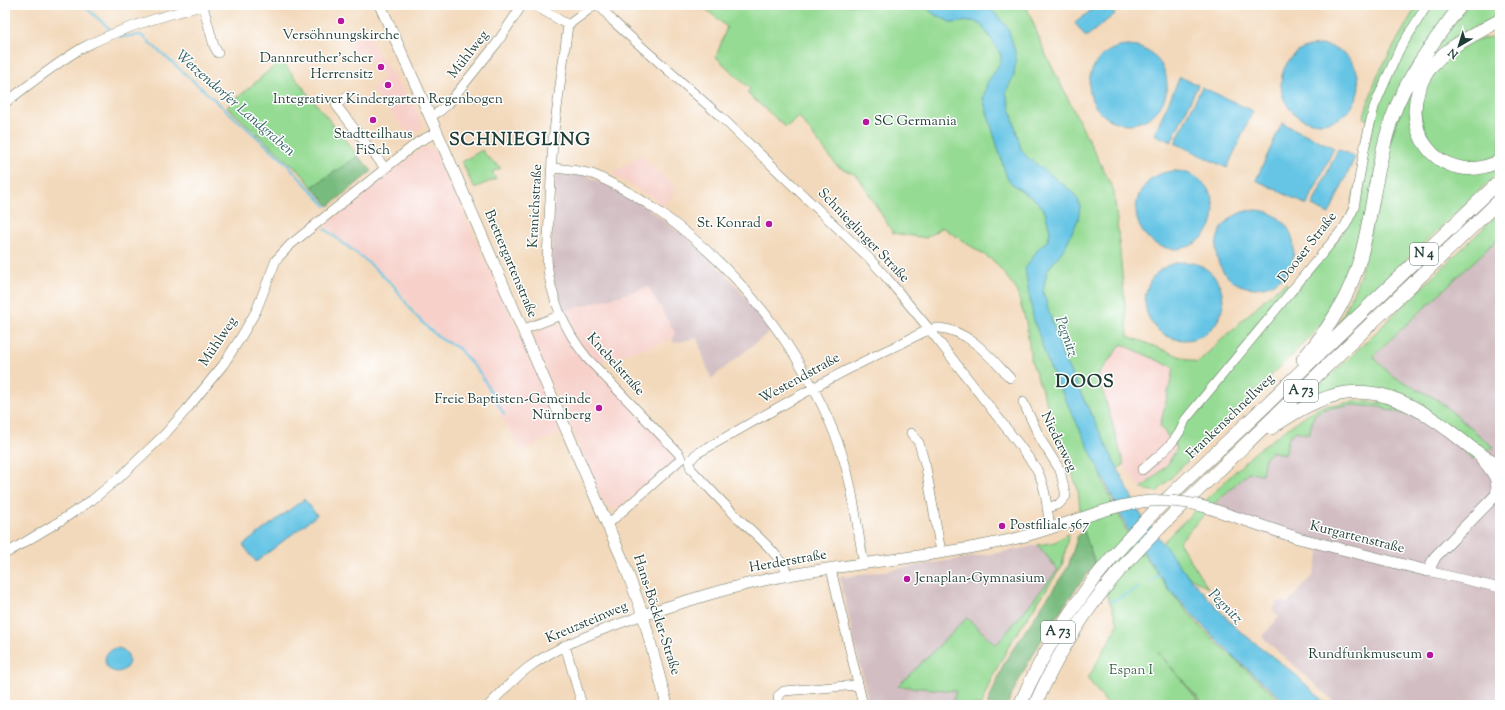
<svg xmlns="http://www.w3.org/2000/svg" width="1505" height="710" viewBox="0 0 1505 710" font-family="'Sorts Mill Goudy',serif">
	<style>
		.built { fill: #f7d0ca }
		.industrial { fill: #d2bec2 }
		.green { fill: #96db94; stroke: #5a8c64 }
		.forest { fill: #78bb7e; stroke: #4c7c59 }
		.water { fill: #66c5e5; stroke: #42818c }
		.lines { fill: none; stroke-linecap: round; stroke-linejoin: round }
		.stream { stroke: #66c5e5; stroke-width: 2 }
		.minor-casing { stroke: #697463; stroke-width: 10 }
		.major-casing { stroke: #697463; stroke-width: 12 }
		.highway-casing { stroke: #697463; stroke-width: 14 }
		.minor { stroke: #fff; stroke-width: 9 }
		.major { stroke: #fff; stroke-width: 11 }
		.highway { stroke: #fff; stroke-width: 13 }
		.major-bridge-casing { stroke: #697463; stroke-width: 12; stroke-linecap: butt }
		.major-bridge { stroke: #fff; stroke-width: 11 }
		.poi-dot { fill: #b5179e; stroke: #fff; stroke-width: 1.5 }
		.labels { text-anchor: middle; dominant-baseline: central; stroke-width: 3; stroke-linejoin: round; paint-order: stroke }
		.shield { fill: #fff; stroke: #627771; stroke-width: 1 }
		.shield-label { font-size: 13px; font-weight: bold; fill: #1f3d34 }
		.poi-label { font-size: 14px; fill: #1f3d34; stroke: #fff; text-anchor: end }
		.street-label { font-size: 14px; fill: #1f3d34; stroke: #fff }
		.park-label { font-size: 14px; fill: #3d644c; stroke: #fff }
		.water-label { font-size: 15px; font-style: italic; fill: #315f60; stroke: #fff }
		.district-label { font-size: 18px; font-weight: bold; letter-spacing: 1px; fill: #1f3d34; stroke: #fff }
	</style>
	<rect width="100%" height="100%" fill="#fff"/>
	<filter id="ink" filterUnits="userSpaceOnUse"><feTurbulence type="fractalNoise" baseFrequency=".025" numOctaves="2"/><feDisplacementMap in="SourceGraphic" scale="8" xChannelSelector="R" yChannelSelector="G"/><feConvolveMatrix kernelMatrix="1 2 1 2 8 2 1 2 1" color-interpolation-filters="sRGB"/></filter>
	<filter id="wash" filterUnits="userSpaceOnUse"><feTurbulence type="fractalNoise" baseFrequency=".012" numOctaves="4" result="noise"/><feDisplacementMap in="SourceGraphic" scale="16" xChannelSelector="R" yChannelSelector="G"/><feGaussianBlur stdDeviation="0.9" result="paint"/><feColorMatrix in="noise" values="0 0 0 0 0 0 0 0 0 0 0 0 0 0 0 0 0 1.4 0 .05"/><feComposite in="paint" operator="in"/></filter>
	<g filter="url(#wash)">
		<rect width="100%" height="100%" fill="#f3d9bb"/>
		<path class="built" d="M364,32L412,102L424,126L411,136L371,89L384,78L371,61V60L364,52L357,58L348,47Z
			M422,148H429L434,150L520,336L561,433L521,451L477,372L455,347L448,341L438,337L418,315L396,285L325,226Z
			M640,155L677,189L665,205L612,174Z
			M648,286L675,333L673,339L597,363L578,341L564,311L629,293Z
			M551,324L558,325L563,327L676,455V458L618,509H609L603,502L535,344L534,337L536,333Z
			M1122,343L1174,368L1160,426L1177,448L1168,464L1141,489L1124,465L1098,374Z"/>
		<path class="industrial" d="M561,173L586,175L636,200L690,240L730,279L773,329L711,379L697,338L674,343L673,339L675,333L648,286L629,293L564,311L554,282L551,263L556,177Z
			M1500,237V705H1338L1262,637L1279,617L1272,609L1279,601L1288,603L1313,575L1320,551L1205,515L1293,426L1324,409L1352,405L1381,407L1422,419L1442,431L1473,459L1493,447L1438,400L1391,375L1374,356Z
			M1038,545L1058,570L996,645L898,687L956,691L952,705H869L840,578L842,575L847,577L1015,550Z"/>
		<path class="green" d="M701,5H1026L1045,53L1114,191L1128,336L1197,363L1269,295L1286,283L1294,293L1344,231L1374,122L1363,118L1377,76L1417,5H1457L1414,64L1350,275L1332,314L1157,492L1141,489L1168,464L1177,448L1160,426L1174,368L1122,344L1098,374L1124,465L1101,478L1125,528L1169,590L1198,624L1234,659L1286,705H1204L1158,652L1202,705H1108L1088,679L1118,624L1082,527L1078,490L1031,360L1026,322L1016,289L995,262L942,227L926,238L893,233L858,176L837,166L799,117L786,127L747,93L750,89L716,57L727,27Z
			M1467,5H1500V16L1467,34L1414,96L1434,158L1500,165V171L1339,324L1338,323L1345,311L1360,276L1391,135L1416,75Z
			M1500,36V156L1482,161L1471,162L1460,161L1442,155L1429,141L1420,115L1423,92L1440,63L1473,41L1484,38Z
			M281,60L358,156L312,187L303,175L227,107Z
			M482,150L487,157L501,168L492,172L496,179L474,188L462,162Z
			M1500,212V237L1373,356L1391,375L1438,400L1493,447L1473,459L1442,431L1422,419L1380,407L1352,405L1324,409L1314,415L1309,434L1296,431L1289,437L1285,455L1272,451L1265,458L1262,474L1249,472L1215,503L1179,542L1208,588L1187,575L1162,543L1253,454L1307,414L1323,406L1358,401L1380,403L1379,390L1298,406V403L1342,365Z
			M1069,533L1062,566L1010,644L991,679L981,705H952L956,691L898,686L967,618L996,645L1058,570L1038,545L1055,542Z"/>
		<path class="forest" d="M358,156L372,171L329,206L312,187Z
			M1084,531L1095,564C1060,608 1030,654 1007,705H987L1005,661L1068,567L1078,535Z"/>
		<path class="water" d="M924,5H985L996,14L1008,28L1016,55L1014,75L1006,92L1021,149L1027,157L1073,192L1078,200L1080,207L1078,220L1065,247L1047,271L1043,292L1063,357L1139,512L1187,575L1236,628L1296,675L1327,705H1289L1237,660L1200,623L1170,590L1127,528L1048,363L1033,317L1025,269L1038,249L1048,240L1050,231L1045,212L1038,202L1012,184L1007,178L983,99L987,83L1000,63L1001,55L992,40L981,25L973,21L952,23L934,14Z
			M1098,5H1108L1115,14L1086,37L1075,23Z
			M1281 84a39 39 0 1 1 78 0a39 39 0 1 1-78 0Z
			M1089 85a39 39 0 1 1 78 0a39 39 0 1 1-78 0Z
			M1180,77L1198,85L1171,142L1154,134Z
			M1202,87L1253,111L1227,168L1175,143Z
			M1282,123L1334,148L1307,205L1256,180Z
			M1338,149L1355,157L1329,214L1312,206Z
			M1136 210a39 39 0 1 1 78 0a39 39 0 1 1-78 0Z
			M1216 249a39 39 0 1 1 78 0a39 39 0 1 1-78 0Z
			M1145 301a39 39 0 1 1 78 0a39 39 0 1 1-78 0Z
			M304,499L317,515L256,562L243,545Z
			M105 660a12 12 0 1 1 24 0a12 12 0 1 1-24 0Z"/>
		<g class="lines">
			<path class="stream" d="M83,5L110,29
				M120,37L141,35L284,161L326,206
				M325,229L369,263L394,286L414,314L428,328L441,339L458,348L480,373L504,414
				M1150,581L1162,573
				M1111,602L1138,588"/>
		</g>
	</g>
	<g filter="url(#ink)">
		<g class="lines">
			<g class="minor-casing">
				<path id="minor" d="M534,5L568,25L595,5
					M599,5L613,21L626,33L720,116L868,257L886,277L930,330L1017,442L1036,468C1046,486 1047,508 1050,528
					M203,6L214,46L218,53
					M568,25L553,139L547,259C549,295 565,331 587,358L679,454L681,459L607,525
					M347,96L336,105L385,168
					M5,103C30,84 55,64 82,48C120,28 164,15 206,5
					M430,117L440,111L448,104L497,43L522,5
					M552,168C564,169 576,170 588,173C594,174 599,177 605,180C625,189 644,201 662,214C740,270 802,350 837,440C853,480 856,523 864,564
					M522,330L561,315
					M1023,402L1041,440L1060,470L1066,496L1059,504L1047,508
					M911,433L919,443L926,468L941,552
					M1142,470C1159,455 1178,442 1185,420L1345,226L1354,208L1365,145L1374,107L1399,50L1427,5
					M5,554L60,521L92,500L120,477L165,434L187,409L223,365L241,337L256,311L276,260L290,245L418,142L437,132
					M831,569L863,705
					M1428,571L1500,588
					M789,576C778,552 757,536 738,518C722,502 706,485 691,469L689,462L696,454C764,416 830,376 900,344C911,339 929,327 940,328C970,331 991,358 1010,378
					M565,645L582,705
					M489,705C502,692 514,678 529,667C563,642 603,630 643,615
					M779,705L778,696L784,691L858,685"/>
			</g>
			<g class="major-casing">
				<path id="major" d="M380,5L437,132L624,563L643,615L667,705
					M1209,508L1298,538L1428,571L1435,557L1500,491
					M643,615C686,601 729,587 774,578C855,562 938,557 1018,538C1038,533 1057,526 1076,520"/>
			</g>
			<g class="highway-casing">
				<path id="highway" d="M1500,20C1475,35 1445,46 1428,71C1391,125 1439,191 1500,161
					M1303,359C1329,329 1349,297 1360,259C1373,213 1376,164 1392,118C1407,75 1434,41 1461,5
					M1271,428C1286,418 1301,408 1318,401C1366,380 1408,400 1447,429C1464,441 1480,458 1500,464
					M1482,458C1492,470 1501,479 1497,496
					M1020,705C1043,651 1075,601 1113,556C1159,503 1214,455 1264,407C1342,331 1421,256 1500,181
					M1035,705C1053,664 1076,624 1104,589C1146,537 1197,492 1245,445C1329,363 1415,282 1500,200"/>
			</g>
			<use href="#minor" class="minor"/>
			<use href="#major" class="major"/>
			<use href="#highway" class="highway"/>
			<g class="major-bridge-casing">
				<path id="major-bridge" d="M1076,520C1123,503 1160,493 1209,508"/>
			</g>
			<use href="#major-bridge" class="major-bridge"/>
		</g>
	</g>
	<g class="poi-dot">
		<circle cx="341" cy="21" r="4"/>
		<circle cx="381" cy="67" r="4"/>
		<circle cx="388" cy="85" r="4"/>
		<circle cx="373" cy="120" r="4"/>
		<circle cx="866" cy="122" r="4"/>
		<circle cx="769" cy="224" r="4"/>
		<circle cx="599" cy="408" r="4"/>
		<circle cx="1002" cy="526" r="4"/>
		<circle cx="907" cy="579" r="4"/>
		<circle cx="1430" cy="655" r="4"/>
	</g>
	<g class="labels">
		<g class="shield">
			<rect x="1410" y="243" width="28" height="22" rx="3"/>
			<rect x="1284" y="380" width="34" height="22" rx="3"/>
			<rect x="1041" y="621" width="34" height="22" rx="3"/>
		</g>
		<g class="shield-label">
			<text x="1424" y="254">N 4</text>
			<text x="1301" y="391">A 73</text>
			<text x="1058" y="632">A 73</text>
		</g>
		<g class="poi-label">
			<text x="341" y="36" text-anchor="middle">Versöhnungskirche</text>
			<text x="373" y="59">Dannreuther’scher<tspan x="373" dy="16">Herrensitz</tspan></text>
			<text x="388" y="100" text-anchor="middle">Integrativer Kindergarten Regenbogen</text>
			<text x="874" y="122" text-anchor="start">SC Germania</text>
			<text x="373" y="135" text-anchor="middle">Stadtteilhaus<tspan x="373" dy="16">FiSch</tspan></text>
			<text x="761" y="224">St. Konrad</text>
			<text x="591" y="400">Freie Baptisten-Gemeinde<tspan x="591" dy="16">Nürnberg</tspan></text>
			<text x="1010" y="526" text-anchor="start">Postfiliale 567</text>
			<text x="915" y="579" text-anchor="start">Jenaplan-Gymnasium</text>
			<text x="1422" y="655">Rundfunkmuseum</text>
		</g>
		<g class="street-label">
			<text transform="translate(469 55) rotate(-52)">Mühlweg</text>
			<text transform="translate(536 206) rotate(-87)">Kranichstraße</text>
			<text transform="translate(863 236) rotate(46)">Schnieglinger Straße</text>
			<text transform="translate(1308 248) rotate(-52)">Dooser Straße</text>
			<text transform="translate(510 264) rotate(67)">Brettergartenstraße</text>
			<text transform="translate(219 342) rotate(-56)">Mühlweg</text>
			<text transform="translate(615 365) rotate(48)">Knebelstraße</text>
			<text transform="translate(800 379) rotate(-29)">Westendstraße</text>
			<text transform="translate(1231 417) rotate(-44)">Frankenschnellweg</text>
			<text transform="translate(1058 442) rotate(64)">Niederweg</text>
			<text transform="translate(1357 538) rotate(14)">Kurgartenstraße</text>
			<text transform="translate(788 562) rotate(-10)">Herderstraße</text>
			<text transform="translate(656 615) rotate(72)">Hans-Böckler-Straße</text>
			<text transform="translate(587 623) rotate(-23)">Kreuzsteinweg</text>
		</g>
		<g class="park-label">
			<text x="1131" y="671">Espan I</text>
		</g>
		<g class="water-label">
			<text transform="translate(235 104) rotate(41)">Wetzendorfer Landgraben</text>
			<text transform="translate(1066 337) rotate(70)">Pegnitz</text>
			<text transform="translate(1225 607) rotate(45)">Pegnitz</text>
		</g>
		<g class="district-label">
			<text x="520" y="141">SCHNIEGLING</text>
			<text x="1085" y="383">DOOS</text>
		</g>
	</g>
	<rect width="1505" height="710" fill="none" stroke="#fff" stroke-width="20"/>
	<g transform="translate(1459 46) rotate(218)" stroke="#ffffff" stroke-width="3" paint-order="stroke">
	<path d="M0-3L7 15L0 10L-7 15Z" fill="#1f3d34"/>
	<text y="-6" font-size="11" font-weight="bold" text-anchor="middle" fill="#1f3d34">N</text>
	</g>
</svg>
